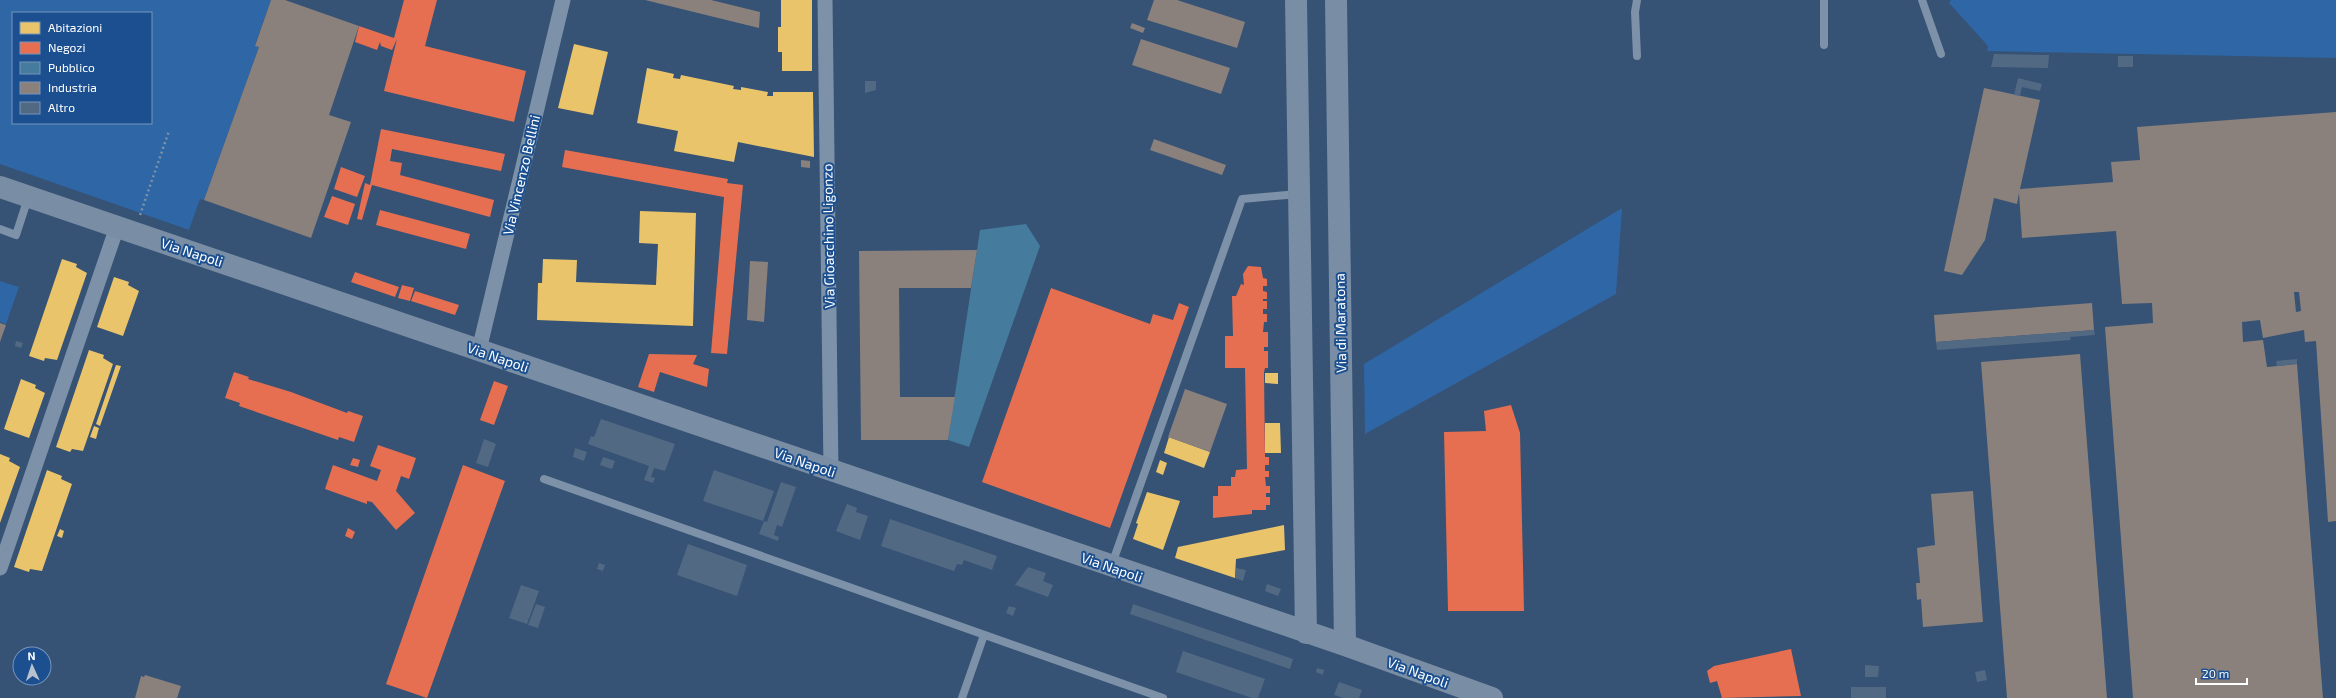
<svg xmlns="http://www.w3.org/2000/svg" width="2336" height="698" viewBox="0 0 2336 698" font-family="'Exo 2',sans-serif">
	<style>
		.green { fill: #2f66a5; fill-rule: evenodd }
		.homes { fill: #e9c46a }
		.shops { fill: #e76f51 }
		.public { fill: #457b9d }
		.industry { fill: #8a817c; fill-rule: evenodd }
		.building { fill: #526984 }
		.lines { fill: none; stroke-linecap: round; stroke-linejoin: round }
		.path { stroke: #7d92a8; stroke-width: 2.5; stroke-dasharray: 2 3; stroke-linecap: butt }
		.service { stroke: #7d92a8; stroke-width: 8 }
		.minor { stroke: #7d92a8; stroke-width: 15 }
		.secondary { stroke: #798da4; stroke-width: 22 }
		.labels { text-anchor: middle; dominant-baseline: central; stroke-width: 4; stroke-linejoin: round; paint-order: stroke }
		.street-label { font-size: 14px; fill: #fff; stroke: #1b4f8f }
	</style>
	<rect width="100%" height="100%" fill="#365274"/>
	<path class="green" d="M0,0H271L255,45L259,47L204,200L200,199L189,230L0,164ZM13,13H151V123H13Z
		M1951,0H2336V58L1987,51L1988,46L1949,3Z
		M1622,208L1616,294L1365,434L1364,364Z
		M0,281L19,287L6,324L0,322Z"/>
	<path class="homes" d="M781,0H812V71H782V52H778V27H781Z
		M574,44L608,52L593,115L558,108Z
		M647,68L674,74L673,78L680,79L681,75L734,86L733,89L741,90V87L768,92L767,96H773V92H813L814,157L738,142L734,162L674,151L678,131L637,123Z
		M640,211L696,213L693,326L537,320L538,283H542L543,259L577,260L576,282L656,285L658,244L639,243Z
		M62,259L77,264L76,267L87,273L57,360L45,358L44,361L29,356Z
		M114,277L129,282L128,285L139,291L123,336L97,327Z
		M89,350L104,355L103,358L113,364L83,451L72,449L70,452L56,447Z
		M116,365L121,366L100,426L96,424Z
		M1265,373H1278V384L1265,383Z
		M21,379L36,385L35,388L45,393L29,438L4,429Z
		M1265,423H1280L1281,453H1265Z
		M94,426L99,428L96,439L90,437Z
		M1169,437L1210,452L1204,468L1164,453Z
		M0,454L10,458L9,461L20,467L0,523Z
		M1160,460L1167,463L1163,475L1156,472Z
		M47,470L62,476L61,479L72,484L42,571L30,569L29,572L14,567Z
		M1147,492L1180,501L1163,550L1133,539L1138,524L1136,523Z
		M1284,525L1285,550L1236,559L1235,578L1175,558L1178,547Z
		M60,529L64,531L62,538L57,536Z"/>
	<path class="shops" d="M404,0H437L425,46L526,71L514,122L384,91L397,39L392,50L381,46L380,42L377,50L355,42L359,26L394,38Z
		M381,129L505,154L501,171L392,149L390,161L402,163L400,175L494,200L490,217L372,185L362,220L357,219L365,183L370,185Z
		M565,150L728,179L727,183L743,185L727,354L711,353L724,197L562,167Z
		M341,167L365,176L357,197L334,189Z
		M332,196L355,204L348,225L324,217Z
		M380,210L470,234L466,249L376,225Z
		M1248,266L1261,267L1263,278L1267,279V286H1263V291L1267,292V299H1263V301H1267V309H1263V314H1267V322H1264L1263,332H1268V347H1264V351H1268V368H1265L1264,372L1265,457H1269V465H1265V471H1269V477H1265L1266,486H1270V493H1266V497H1270V505H1266V510H1252V514L1213,518V496H1218V486H1231V477H1235L1236,470L1247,469L1245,368H1225V336H1233L1232,296H1236L1241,284L1244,285L1243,274Z
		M355,272L399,287L395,297L351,282Z
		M402,285L414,288L410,301L398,298Z
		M1051,288L1150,324L1153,314L1173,320L1179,303L1189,307L1110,528L982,482Z
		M415,291L459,305L455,315L411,301Z
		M649,354L697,355L693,364L709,369L707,387L660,372L654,392L638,387Z
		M234,372L249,377L248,379L291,392L347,413L348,411L363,416L354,442L339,437L338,440L239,406L240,403L225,398Z
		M494,381L508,386L494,425L480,420Z
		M1511,405L1520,433L1524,611H1448L1444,432L1486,431L1484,411Z
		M378,445L416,458L409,479L401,476L396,491L415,513L396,530L372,502L367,501V504L325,489L333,465L377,481L381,470L370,466Z
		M353,458L360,460L358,467L350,465Z
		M463,465L505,481L427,698L386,684Z
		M348,528L355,532L352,539L345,536Z
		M1791,649L1801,696L1722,698L1717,681L1710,683L1707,671L1714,666Z"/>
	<path class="public" d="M1026,224L1040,246L969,447L948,440L980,230Z"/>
	<path class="industry" d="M271,0H285L359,26L329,115L351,122L311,238L204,200L259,47L255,46Z
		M645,0H711L760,12L759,28Z
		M1154,0H1177L1245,22L1237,48L1147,20Z
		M1132,23L1145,28L1143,33L1130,28Z
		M1141,39L1230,68L1221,94L1132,65Z
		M1984,88L2040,100L2020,189L2113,182L2111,162L2140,160L2137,127L2336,112V521L2328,522L2316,341L2305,342L2304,330L2263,338L2260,320L2242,322L2243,342L2263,340L2267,367L2297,364L2323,698H2133L2105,327L2153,323L2152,303L2122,304L2116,231L2022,238L2019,193L2017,204L1994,198L1985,240L1962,275L1944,271ZM2294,292H2299L2301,311L2296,312Z
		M1154,139L1226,165L1222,175L1150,150Z
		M801,160L810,161V168L801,167Z
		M977,250L971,288H899L900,397H955L948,440H861L859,251Z
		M750,261L768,262L764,322L747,320Z
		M2092,303L2094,330L1936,342L1934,315Z
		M0,323L6,325L0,342Z
		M2080,354L2107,698H2007L1981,362Z
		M1185,389L1227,404L1210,452L1168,437Z
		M1973,491L1983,622L1923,627L1921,599L1917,600L1916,583H1920L1917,548L1935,545L1931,494Z
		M145,675L181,686L177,698H135L141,676L144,677Z"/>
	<path class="building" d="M1994,54L2049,55L2048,68L1991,67Z
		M2118,56H2133V67H2118Z
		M2018,78L2042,84L2040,91L2022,87L2020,96L2014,95Z
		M865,81H876V90L865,93Z
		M2094,330L2095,335L2070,337L2071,340L1937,350L1936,342Z
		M16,341L23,343L21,348L15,346Z
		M2297,359V364L2277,366L2276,361Z
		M601,419L675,444L665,471L654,468L651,477L655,478L653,483L644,480L649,466L588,444L591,436L594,437Z
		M484,439L496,444L488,467L476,463Z
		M575,448L587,452L584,461L573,457Z
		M603,457L615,461L612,469L600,465Z
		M714,470L774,491L763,521L703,501Z
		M781,482L796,487L782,527L777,525L774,535L779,537L778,541L759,534L764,521L767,522Z
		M847,504L857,508L856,512L868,516L860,540L836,531Z
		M890,519L997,556L992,570L964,560L962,565L957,564L954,571L881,546Z
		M688,544L747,565L737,596L677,575Z
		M599,563L605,565L603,571L597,569Z
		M1028,567L1046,573L1043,581L1053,585L1048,597L1015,585Z
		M1236,568L1246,570L1243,581L1235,578Z
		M1267,584L1281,589L1278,596L1265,591Z
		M521,585L539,591L527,624L509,618Z
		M536,604L545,607L538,628L528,625Z
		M1133,604L1293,659L1290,669L1130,614Z
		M1009,606L1016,608L1013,616L1006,613Z
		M1183,651L1265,679L1258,698H1252L1176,672Z
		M1865,665L1879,666L1878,677H1865Z
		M1317,668L1324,670L1323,675L1316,672Z
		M1985,670L1987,680L1977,682L1975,672Z
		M1339,682L1362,690L1359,698H1343L1334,695Z
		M1851,687H1886V698H1851Z"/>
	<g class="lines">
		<path class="path" d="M140,215L169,131"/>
		<path class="service" d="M1824,0V45
			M1922,0L1941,54
			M1637,56L1635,12L1637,0
			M0,229L16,235L28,198
			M544,479L1163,698
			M1112,564L1242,199L1298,194
			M962,698L984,635"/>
		<path class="minor" d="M825,0L831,471
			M479,350L563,0
			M0,568L117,227"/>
		<path class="secondary" d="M1296,0L1306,633
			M1336,0L1345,645
			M0,187L1345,645L1492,698"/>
	</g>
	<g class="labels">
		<g class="street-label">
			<text transform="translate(521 175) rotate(-77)">Via Vincenzo Bellini</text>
			<text transform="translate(828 236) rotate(-91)">Via Gioacchino Ligonzo</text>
			<text transform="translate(192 252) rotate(18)">Via Napoli</text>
			<text transform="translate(1340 323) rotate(-91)">Via di Maratona</text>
			<text transform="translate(498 357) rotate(19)">Via Napoli</text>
			<text transform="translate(805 462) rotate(19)">Via Napoli</text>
			<text transform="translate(1112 567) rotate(19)">Via Napoli</text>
			<text transform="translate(1418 672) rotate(20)">Via Napoli</text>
		</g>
	</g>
	<rect x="12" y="12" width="140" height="112" fill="#1b4f8f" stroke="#7695bc"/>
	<rect x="20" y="22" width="20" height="12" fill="#e9c46a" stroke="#7695bc"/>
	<text x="48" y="32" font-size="12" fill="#ffffff">Abitazioni</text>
	<rect x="20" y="42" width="20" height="12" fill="#e76f51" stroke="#7695bc"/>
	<text x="48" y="52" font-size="12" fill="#ffffff">Negozi</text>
	<rect x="20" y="62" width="20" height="12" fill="#457b9d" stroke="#7695bc"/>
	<text x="48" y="72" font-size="12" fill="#ffffff">Pubblico</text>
	<rect x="20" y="82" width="20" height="12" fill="#8a817c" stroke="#7695bc"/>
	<text x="48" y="92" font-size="12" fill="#ffffff">Industria</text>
	<rect x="20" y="102" width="20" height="12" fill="#526984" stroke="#7695bc"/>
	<text x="48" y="112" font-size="12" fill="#ffffff">Altro</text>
	<g transform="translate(32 666) rotate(357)"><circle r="19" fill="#1b4f8f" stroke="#7695bc"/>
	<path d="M0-3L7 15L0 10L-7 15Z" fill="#b9c2ce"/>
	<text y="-6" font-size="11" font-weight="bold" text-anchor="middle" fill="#ffffff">N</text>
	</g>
	<path d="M2196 678v6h51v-6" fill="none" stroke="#ffffff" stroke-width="2"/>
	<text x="2202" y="678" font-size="12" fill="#ffffff" stroke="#1b4f8f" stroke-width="3" paint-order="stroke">20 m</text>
</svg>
